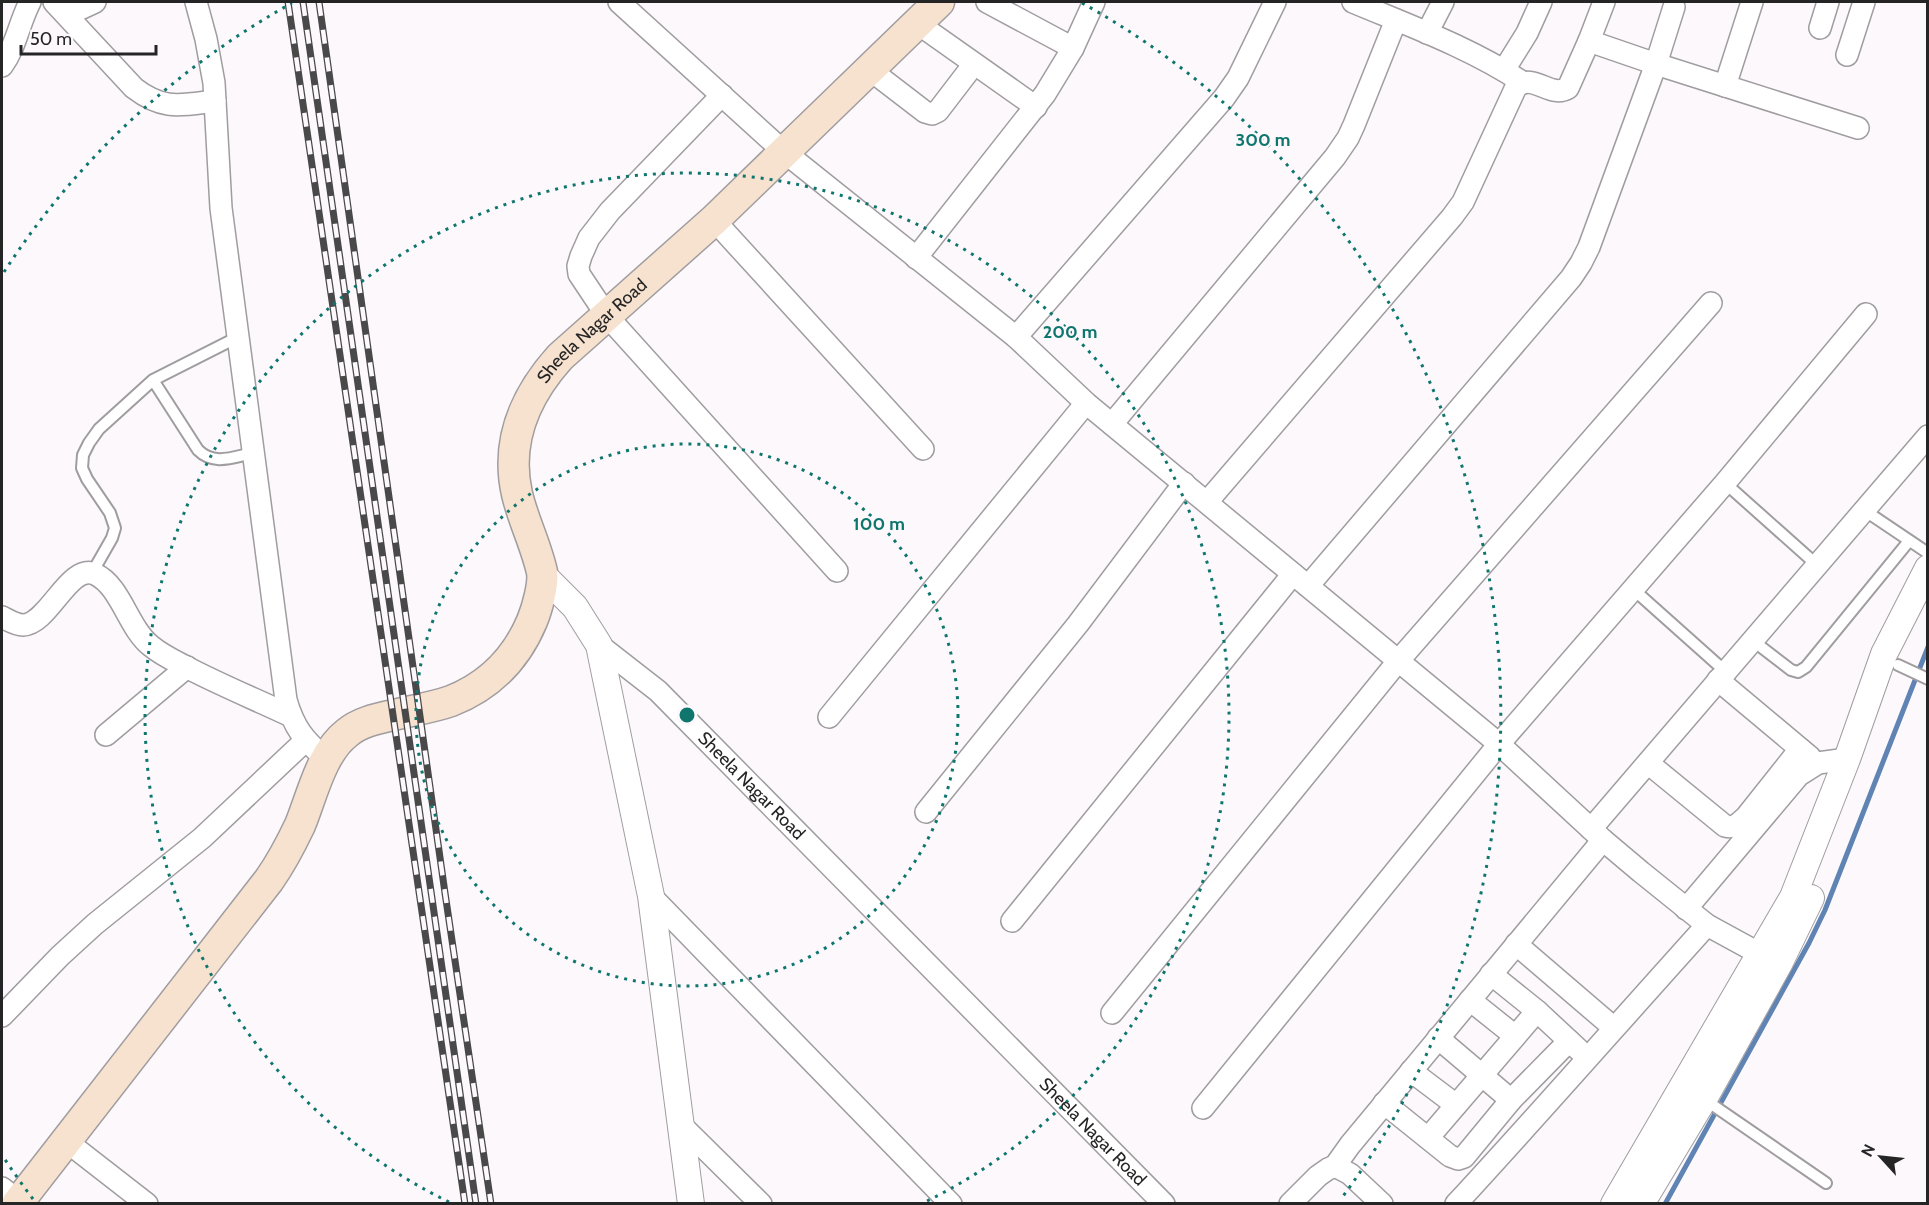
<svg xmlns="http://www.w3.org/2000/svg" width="1929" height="1205" viewBox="0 0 1929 1205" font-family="Cabin,sans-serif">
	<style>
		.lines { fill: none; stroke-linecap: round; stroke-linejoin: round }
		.stream { stroke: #5f84b4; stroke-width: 5 }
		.service-casing { stroke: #a09da0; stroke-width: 14 }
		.minor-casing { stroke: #a09da0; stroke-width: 24 }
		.tertiary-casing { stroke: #a09da0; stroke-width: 28 }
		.secondary-casing { stroke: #a09da0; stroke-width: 33 }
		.service { stroke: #fff; stroke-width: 10 }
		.minor { stroke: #fff; stroke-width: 21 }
		.tertiary { stroke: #fff; stroke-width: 26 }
		.secondary { stroke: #f6e2ce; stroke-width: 30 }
		.rail-casing { stroke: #4a494a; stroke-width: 7 }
		.rail { stroke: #fcf8fc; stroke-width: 4.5; stroke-dasharray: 14; stroke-linecap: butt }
		.ring { fill: none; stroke: #0f766e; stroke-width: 3; stroke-dasharray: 3 6 }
		.labels { text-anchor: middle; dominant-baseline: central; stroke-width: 4.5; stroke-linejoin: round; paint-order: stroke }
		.street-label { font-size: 18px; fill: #262526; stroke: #fcf8fc }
		.centre { fill: #0f766e; stroke: #fcf8fc; stroke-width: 3 }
		.ring-label { font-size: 18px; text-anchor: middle; font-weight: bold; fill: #0f766e; stroke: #fcf8fc; stroke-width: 4.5; stroke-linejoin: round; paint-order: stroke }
	</style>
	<rect width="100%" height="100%" fill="#fcf8fc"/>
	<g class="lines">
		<path class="stream" d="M1665,1204L1809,943L1825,910L1928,647"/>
		<g class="service-casing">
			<path id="service" d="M153,380L198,450C214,466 233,457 253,453
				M1725,483L1817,565
				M1864,510L1928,553
				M92,573L112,538L115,528L110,513L87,479L82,468L83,455L89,443L99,429L153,380L238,337
				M1633,589L1726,672
				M1752,640L1791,670L1798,672L1806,667L1909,541
				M1898,665L1928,679
				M1704,1099L1826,1183"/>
		</g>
		<g class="minor-casing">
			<g id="minor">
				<path d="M54,2L134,88C164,111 181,105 215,101"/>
				<path d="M196,2L206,39L214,83L221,208L286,700C294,728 304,740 326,759"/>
				<path d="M619,2L783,151L1016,337L1086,403L1499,744L1603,840L1641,872L1707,925L1773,961"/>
				<path d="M987,2L1073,48"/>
				<path d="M1353,2C1410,26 1471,48 1522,82"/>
				<path d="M67,15L95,2"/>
				<path d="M917,23L1036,107"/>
				<path d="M1820,28L1828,2"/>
				<path d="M1427,33L1443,2"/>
				<path d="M1589,41L1604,2"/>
				<path d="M1847,55L1864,2"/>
				<path d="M2,66C16,47 19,23 30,2"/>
				<path d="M869,69L925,112L932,114L938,111L974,64"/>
				<path d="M1504,70L1527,33L1541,2"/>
				<path d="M1725,86L1752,2"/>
				<path d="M722,95L610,211L589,238L581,256L578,266L579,274L607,316L837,571"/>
				<path d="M714,220L923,449"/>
				<path d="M916,258L1045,94L1073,48L1094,2"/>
				<path d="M1016,337L1224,98L1238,78L1275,2"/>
				<path d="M1112,424L1335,157L1348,138L1354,125L1396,20"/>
				<path d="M1207,502L1452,217L1463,202L1516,87C1534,72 1550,99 1568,88L1589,41L1656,64L1858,128"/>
				<path d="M1308,586L1571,278L1581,263L1589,247L1656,64L1674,7"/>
				<path d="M2,617C8,620 16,625 23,625C49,624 69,563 95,574C121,586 128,628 151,646C163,656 177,662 190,669C223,686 257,700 291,716"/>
				<path id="s1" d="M599,645L658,691L1164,1204"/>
				<path d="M1718,680L1810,757"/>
				<path d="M829,717L1086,403"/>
				<path d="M106,735L187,667"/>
				<path d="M1648,763L1725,826C1735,829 1739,823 1746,817L1800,749"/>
				<path d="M926,812L1078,624L1184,483"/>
				<path d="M1591,829L1928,436"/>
				<path d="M651,896L951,1204"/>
				<path d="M1686,909L1799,775L1818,763L1847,759"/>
				<path d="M1012,921L1293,574"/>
				<path d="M1516,944L1614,1028"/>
				<path d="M1491,974L1537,1011L1579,1050"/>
				<path d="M1470,1000L1515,1036"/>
				<path d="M1112,1013L1399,660L1711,303"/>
				<path d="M2,1016L60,956L95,924L202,838L305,741"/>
				<path d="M1438,1038L1511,1100"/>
				<path d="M1411,1071L1456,1105"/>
				<path d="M1384,1103L1450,1156L1458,1159L1464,1157L1511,1100L1569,1041"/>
				<path d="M1203,1108L1499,744L1725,483L1866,314"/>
				<path d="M682,1126L761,1204"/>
				<path d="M1428,1138L1537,1011"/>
				<path d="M66,1141L147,1204"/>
				<path d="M1335,1166L1350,1174L1382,1204"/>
				<path d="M2,1188L19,1201"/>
				<path d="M1290,1204L1318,1176L1328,1169L1335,1166L1350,1145L1603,840"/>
				<path d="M1456,1204C1541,1112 1623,1018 1707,925"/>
			</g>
		</g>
		<g class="tertiary-casing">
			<path id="tertiary" d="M542,574L575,607L599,645L651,896L691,1204
				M1614,1204L1793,897L1847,759L1884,654L1928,568
				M1641,1204L1704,1099L1779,964L1811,898"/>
		</g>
		<g class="secondary-casing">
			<g id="secondary">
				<path id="s2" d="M17,1204L269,880C281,863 291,844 300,825C312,796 321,753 347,733C361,721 381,718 398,714C415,710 434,707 451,701C489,686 516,659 532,621C537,609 544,584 542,572C536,545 523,520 517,494C505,441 525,396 560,357L714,220L939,2"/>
			</g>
		</g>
		<use href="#service" class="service"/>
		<use href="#minor" class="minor"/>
		<use href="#tertiary" class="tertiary"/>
		<use href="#secondary" class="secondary"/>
		<g class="rail-casing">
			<path id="rail" d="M288,2L465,1204
				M303,2L476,1204
				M319,2L445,893L491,1204"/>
		</g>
		<use href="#rail" class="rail"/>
	</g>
	<g class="ring">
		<circle cx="687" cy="715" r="271"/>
		<path d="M449 1202A542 542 0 1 1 925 1202"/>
		<path d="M33 1199A814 814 0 0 1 4 1158M4 272A814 814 0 0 1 292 3M1082 3A814 814 0 0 1 1341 1199"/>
	</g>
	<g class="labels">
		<g class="street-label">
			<text stroke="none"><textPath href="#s2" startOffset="1128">Sheela Nagar Road</textPath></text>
			<text stroke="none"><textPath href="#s1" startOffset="208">Sheela Nagar Road</textPath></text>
			<text stroke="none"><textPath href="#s1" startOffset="694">Sheela Nagar Road</textPath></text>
		</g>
	</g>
	<circle cx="687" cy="715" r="9" class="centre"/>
	<g class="ring-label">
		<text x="1263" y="146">300 m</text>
		<text x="1070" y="338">200 m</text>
		<text x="879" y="530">100 m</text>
	</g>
	<rect width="1929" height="1205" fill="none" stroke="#262526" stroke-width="6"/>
	<g transform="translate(1881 1157) rotate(297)" stroke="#fcf8fc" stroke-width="4.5" paint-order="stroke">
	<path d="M0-4.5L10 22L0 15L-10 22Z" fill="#262526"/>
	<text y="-9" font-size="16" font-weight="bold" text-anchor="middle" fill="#262526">N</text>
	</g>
	<path d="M21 45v9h135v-9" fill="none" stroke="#262526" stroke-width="3"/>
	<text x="30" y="45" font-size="18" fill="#262526" stroke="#fcf8fc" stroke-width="4.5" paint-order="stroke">50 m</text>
</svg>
